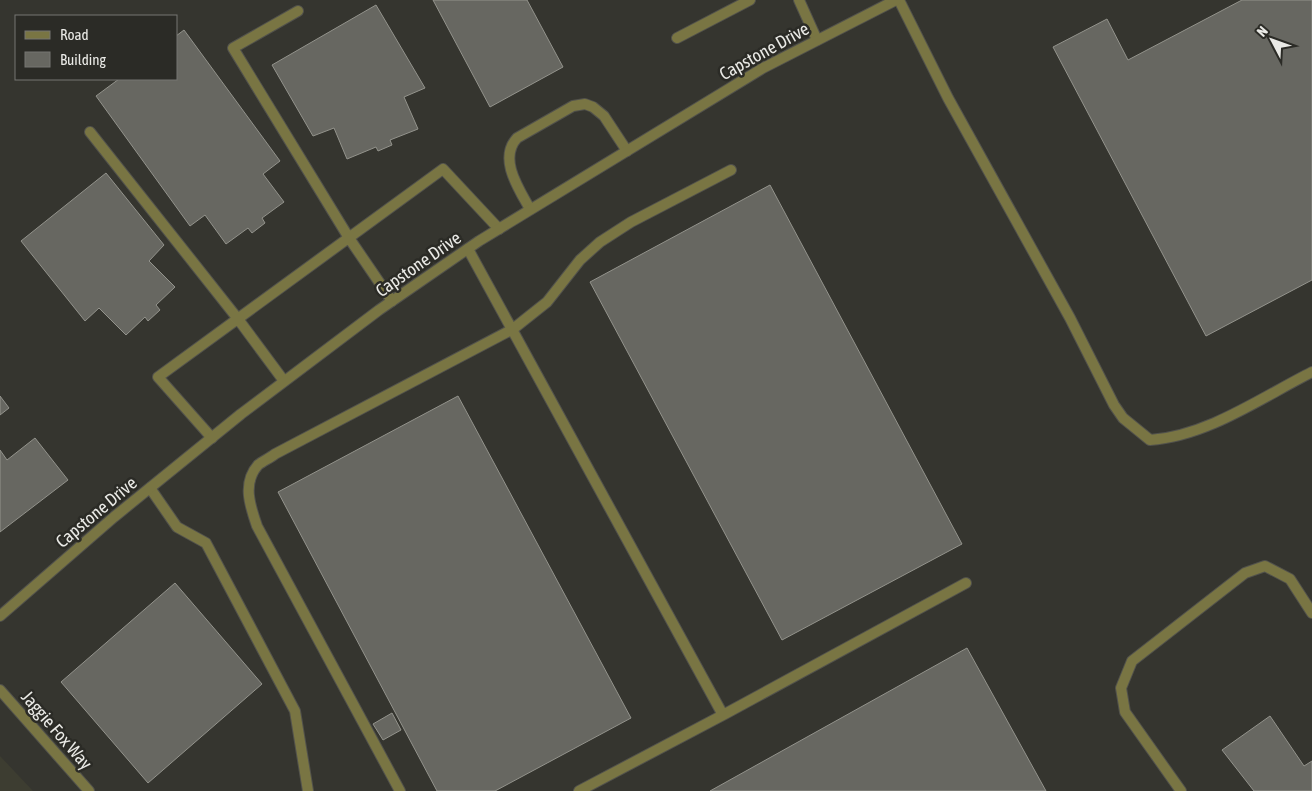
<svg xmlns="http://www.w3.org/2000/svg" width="1312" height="791" viewBox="0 0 1312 791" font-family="'Asap Condensed',sans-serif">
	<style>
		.built { fill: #3d3d31 }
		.building { fill: #676761; stroke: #93938c }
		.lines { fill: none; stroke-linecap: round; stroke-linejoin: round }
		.lane-casing { stroke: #52524c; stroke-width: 12 }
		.street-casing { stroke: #52524c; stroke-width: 12 }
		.lane { stroke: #797543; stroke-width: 10 }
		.street { stroke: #797543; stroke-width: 10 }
		.labels { text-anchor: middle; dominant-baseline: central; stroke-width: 5; stroke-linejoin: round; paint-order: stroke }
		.street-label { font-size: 18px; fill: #eaeae6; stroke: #2b2b26 }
	</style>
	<rect width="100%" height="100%" fill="#35352f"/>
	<path class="built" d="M0,756L33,791H0Z"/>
	<path class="building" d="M433,0H527L563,67L490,107Z
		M1242,0H1312V280L1206,336L1053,47L1107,19L1128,60Z
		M376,5L425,88L404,97L418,129L390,140L392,145L378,151L376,147L347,159L334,128L313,136L272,65Z
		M184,30L280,161L263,174L284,202L262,218L265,223L252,233L248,228L226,244L205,215L190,226L96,96L119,79H176V36Z
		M106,173L164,245L149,261L175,287L156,305L160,310L148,321L145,317L126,335L99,308L85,321L21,241Z
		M770,185L962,544L782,640L590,282Z
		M0,396L9,408L0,415Z
		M458,396L631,718L495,791H437L278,492Z
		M35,438L68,480L0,532V450L7,460Z
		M175,583L262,684L148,783L61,682Z
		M967,648L1046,791H710Z
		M392,713L401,730L383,740L373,724Z
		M1270,716L1304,766L1312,761V791H1254L1222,750Z"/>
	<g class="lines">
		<g class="lane-casing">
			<path id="lane" d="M799,0L817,40
				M899,0L948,98L1070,318L1114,405L1123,418L1150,440C1208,436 1262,397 1312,372
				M298,11L233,48L349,238L392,301
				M677,38L750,0
				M90,132L238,319L284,381
				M530,209C519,189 498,159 517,138L573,106L585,104L593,107L604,116L627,151
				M468,249L723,715L579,791
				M212,438L158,377L443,169L499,229
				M150,488L177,527L206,543L295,711L308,791
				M723,715L966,583
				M400,791L257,526C250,506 242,483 258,465C263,461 270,458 275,454L513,329L547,302L580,260L600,242L631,222L731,170
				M1181,791L1125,712L1121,688L1132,661L1245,573L1265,566L1290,579L1312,613"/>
		</g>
		<g class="street-casing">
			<path id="street" d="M0,616L114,517L241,414L379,310L479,241L763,68L896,0
				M0,690L89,791"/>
		</g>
		<use href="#lane" class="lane"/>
		<use href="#street" class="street"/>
	</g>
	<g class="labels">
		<g class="street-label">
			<text transform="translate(764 51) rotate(-29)">Capstone Drive</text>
			<text transform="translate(418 264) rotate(-35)">Capstone Drive</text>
			<text transform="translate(96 512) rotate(-40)">Capstone Drive</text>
			<text transform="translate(57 730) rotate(49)">Jaggie Fox Way</text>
		</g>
	</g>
	<rect x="15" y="15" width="162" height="65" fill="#2b2b26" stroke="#777773"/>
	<rect x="25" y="31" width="25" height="8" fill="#797543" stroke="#777773"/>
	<text x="60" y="40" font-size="15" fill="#eaeae6">Road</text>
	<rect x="25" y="52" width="25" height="15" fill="#676761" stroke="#777773"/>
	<text x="60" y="65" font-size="15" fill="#eaeae6">Building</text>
	<g transform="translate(1272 40) rotate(311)" stroke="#2b2b26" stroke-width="4" paint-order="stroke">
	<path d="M0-4L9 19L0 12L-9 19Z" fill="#eaeae6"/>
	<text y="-8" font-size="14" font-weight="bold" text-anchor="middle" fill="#eaeae6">N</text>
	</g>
</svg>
